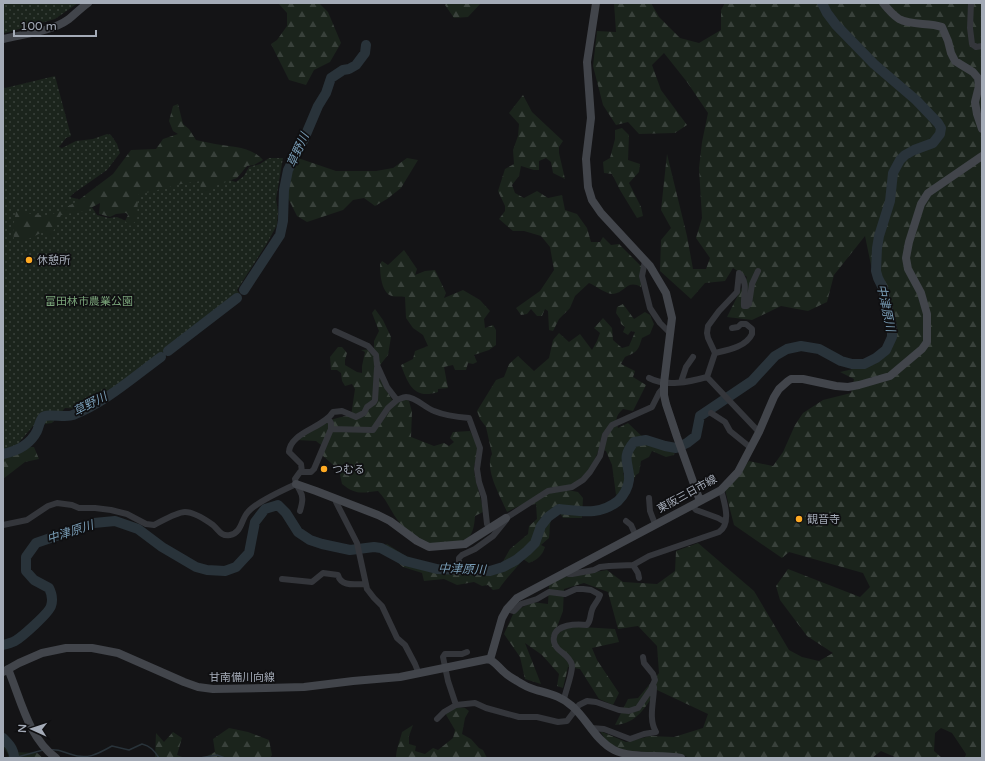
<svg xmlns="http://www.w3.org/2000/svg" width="985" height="761" viewBox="0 0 985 761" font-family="'Varela Round','Noto Sans JP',sans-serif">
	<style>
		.grass { fill: url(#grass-dots) }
		.forest { fill: url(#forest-firs) }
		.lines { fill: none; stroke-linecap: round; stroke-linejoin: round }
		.stream { stroke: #29333a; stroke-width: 1.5 }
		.river { stroke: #29333a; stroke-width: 10 }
		.street { stroke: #34363b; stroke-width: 6 }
		.secondary { stroke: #42454b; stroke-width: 8 }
		.poi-dot { fill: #fa2; stroke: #0f0f11; stroke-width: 1.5 }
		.labels { text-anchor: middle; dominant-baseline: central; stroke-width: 3.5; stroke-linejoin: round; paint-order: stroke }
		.poi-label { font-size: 11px; fill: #a4abb7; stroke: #0f0f11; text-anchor: start }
		.park-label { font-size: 11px; fill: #7aa47a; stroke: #0f0f11 }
		.street-label { font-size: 11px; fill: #a4abb7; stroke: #0f0f11 }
		.water-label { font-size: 12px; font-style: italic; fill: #789cb5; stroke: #0f0f11 }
	</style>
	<defs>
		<pattern id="grass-dots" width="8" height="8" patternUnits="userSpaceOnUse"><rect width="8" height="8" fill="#1b241c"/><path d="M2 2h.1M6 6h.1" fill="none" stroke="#39413b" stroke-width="1.8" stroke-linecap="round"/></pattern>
		<pattern id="forest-firs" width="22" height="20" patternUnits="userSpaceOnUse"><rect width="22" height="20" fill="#1b241c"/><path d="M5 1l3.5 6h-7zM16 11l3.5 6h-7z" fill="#39413b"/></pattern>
	</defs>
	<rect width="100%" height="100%" fill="#141416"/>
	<path class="grass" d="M3,3H78L55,19L5,33L3,32Z
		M55,76L71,136L66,138L59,147L62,148L76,141L93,139L107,134L111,135L117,144L120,153L107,170L74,193L70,197L78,199L91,206L97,215L109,218L117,217L131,223L138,193L175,183L226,179L236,182L244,176L249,167L260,164L269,158H283L276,199L278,212L277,225L266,245L237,290L239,293L234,298L101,399L81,409L65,408L52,423L33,426L17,445L3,449V87L5,88Z"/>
	<path class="forest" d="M278,3H319L328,12L341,43L330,62L314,70L306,85L289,80L271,44L277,40L287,26V13Z
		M447,3H481L468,17L454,18L445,5Z
		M614,3H651L659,17L680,38L699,43L721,30V10L725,3H982V758H965L966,754L952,733L941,728L935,733L934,751L942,758H897L881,751L872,758H691L681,755L621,750L607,742L600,731L626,742L650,736L674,737L703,728L708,714L657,690C646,706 637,724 615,725L628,699L638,698L659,673L657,646L638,626L618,629L608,592L584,583L564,589L563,611L557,627H582L615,629L619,642L592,648L597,660L619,693L613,705L599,699L580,669L568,667L563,688L557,686L559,674L542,655L525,643L541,684L525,679L520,657L504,634L514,612L532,602L548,604L549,585L559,578L607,570L623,582L657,584L675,571L676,551L698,543L754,591L789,650L802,657L819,661L833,653L807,636L780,600L776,586L788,569L860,597L870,587L863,573L789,552L782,558L734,525L725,490L749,461L773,466L783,452L795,425L803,413L823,400L851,393L854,379L840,372L875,364L890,348L895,334L889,305L871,265L865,236L834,275L827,302L808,311L781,306L752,320L727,317L747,277L733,268L725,281L705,283L691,299L660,271L661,240L671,228L661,210L667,154L687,236L693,269H706L710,258L696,238L702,218L699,168L702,142L708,113L687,82L664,53L652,65L661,90L687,125L675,133L639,134L628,122L616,125L603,105L593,66L597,31L616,32Z
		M523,95L532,112L563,141L559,147V153L565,179L553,173L551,162L546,158L539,161V170H534L521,166L519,176L512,185L515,193L524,198L537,191L548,198L562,195L565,210L577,214L587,228L591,242H600L603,237L611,245L619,244L642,267L641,287C627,279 625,293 613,294C606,294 596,286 589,283L575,296L570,308L559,319L553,331L549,330L548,311L545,309L542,316H537L531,309L527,314L521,315L516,308L540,291L554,270L550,247L541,236L524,231H513L499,219L505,211V206L498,191L505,169L514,164L513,150L518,136L519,124L509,113Z
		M178,104L183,124L189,129L196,140C202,141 209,143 215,144C231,147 251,146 263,160L254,165L247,166L237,178L215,186L209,192L201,193L200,181L181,184L138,195L137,220L130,226L125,221L128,215L126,213L116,214L110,217L99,214L100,203L85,211L61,215L49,240L43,232L24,241L14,240L13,227L16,212L49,216L76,202L113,174L131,150L156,149L163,139L178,134L173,131L169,121L173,106Z
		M622,128L629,135L628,160L640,164L639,172L629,183L641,207L643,216L637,218L620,190L612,174L604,173L603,162L610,158L615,139V130Z
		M295,157L336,171H376L393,168L407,158L418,160L401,188L387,199L375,206L364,198L353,200L343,210L307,222L297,216L285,192L286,177Z
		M404,250L417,269L415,275L425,271L435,270L446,293L444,298L463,290L480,300L490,311L484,319L485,328L493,325L496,330V345L489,350L474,355L477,362L473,364L468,363L466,370H455L453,365L444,367L448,388L438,389V392C414,400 408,384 401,365L413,359L415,351L428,346L423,335L413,328L406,318L405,297C401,296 395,297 392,296C381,293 380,273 380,264L382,261L388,265Z
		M623,304L634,319L645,312L650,315L654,324L650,334L642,338C638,351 637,352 625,357L621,364L635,371L633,377L646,385L633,411L623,409C616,415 615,420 618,428L628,423L651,445L675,450L674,455L666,457L652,451L649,457L641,461L639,473L636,475L634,479L630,470L623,473L626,483L624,491L616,495L612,465L606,451L599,449C596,457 592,466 587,472C581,479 573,483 568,490L578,492L583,498L582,518H563L560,513C547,516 551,528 549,538L541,545L545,547C542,556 537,560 529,563L523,559C515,570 507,577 499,589L493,590L488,585L482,586L474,582L457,585L444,579L424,581L422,573L403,567L394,559L387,556L383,546L387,544L404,555L422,563L443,567L468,568L482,574L498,570L510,549L528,534L529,526L537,519L536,504L519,506L507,512C501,497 484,470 492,454L486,427L480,419L477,411L496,380L504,377L509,364L518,356L534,371L549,358L553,340L559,333L569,342L580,334L592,350L597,341L600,333L594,328L603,318L612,328L613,340L622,348L629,346L635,332L631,331L628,335L623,332L625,327L621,324L620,319L616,313L617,307Z
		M375,309L383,320L391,337L388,355L376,370L392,400L405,399L409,401L412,412L411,437L434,446L444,443L449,446L454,442L450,438L453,432L470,431C474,439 480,448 477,457C477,460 475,463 474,466C474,482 482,497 483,512L475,516C474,530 472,541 456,542C449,543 435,546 428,544C420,542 405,529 399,522C391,512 387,500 378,491C361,493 356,495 342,484L339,470L323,456L321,445L316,441L297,440C314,429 331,416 351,416L355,389L352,384L345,386L342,381L341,373L337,370H331L330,357L338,347H342L347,353L345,360V365L357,372L362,373V366L365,352L361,350L374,349V341L379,331L372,313Z
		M7,447H34L39,459L25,462L3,479V448Z
		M456,707L465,708L469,711L465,718L462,734L471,739L479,748L483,750L487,758H396C396,749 400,741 402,732L413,725L409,736V744L416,746L415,751L425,754L433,748L438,750L453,738L455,730L445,713Z
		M229,728L248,732L269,740L272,755L270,758H203L215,752L213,739Z
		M173,732L182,738L177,755L185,758H155L156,733L164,742Z
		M3,741L13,752L37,753L43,758H3L9,756L3,746Z"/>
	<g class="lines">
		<path class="stream" d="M51,750C58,749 63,752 70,754C87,760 96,755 112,746L129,750L142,744C150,746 154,750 159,758
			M14,758L43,750
			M200,758L217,755L225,758"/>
		<path class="river" d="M244,290L280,235L283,221L284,190L288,170L304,139L318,106L326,93L331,78L343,70L349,69L356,65L365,53L366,45
			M168,351L237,298
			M3,454C17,451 30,445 37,431C39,426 40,420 43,417C48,413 66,418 73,415C103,404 135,376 161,357
			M3,645C7,644 11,643 15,641C22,637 49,613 51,606C53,600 52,594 49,588L34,580L26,571V557L36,543L94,523L115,521L138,529L162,547L196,567L207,570L225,571L236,567L249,553L255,522L265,509L278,505L286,513L298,532L310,540L322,544L350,550L374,547L381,548L405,561L437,569L490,571L503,567L516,560L527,551L535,543L541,526L548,517L559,509C581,511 599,516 618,501C624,495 628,488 629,480C630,463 620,459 634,442L646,440L665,446L676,448L687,443L696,436L700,416L752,381L775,356L787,349L801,346L819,349L841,361L852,364H864L876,358L886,350L892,337V327L883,288L878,278L876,271L877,248L879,236L890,201L893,173L900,160L905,155L914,150L933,143L940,134L941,128L938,123L916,100L874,64L836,25L827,13L822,3
			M3,738C9,744 14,749 14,758"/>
		<path class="street" d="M971,3L970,28L972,44L976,47L982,46
			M645,261L642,276L650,308L660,323L670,333
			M335,331L368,346L376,355L377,365L387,387L397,400C400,399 403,397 406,397C416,397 425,408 434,411C446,416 457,417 469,418L480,448L477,469L479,482L484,497L487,524L489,528
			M715,353C728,350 746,347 752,334V329L746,324H741L738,327L732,328
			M707,377L715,353L708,338L707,333L708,326L719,311L737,292L739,273C749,284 743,294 744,306H747L749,304L752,284L758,271
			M707,377L759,432
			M649,378C666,387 689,382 707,377
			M681,382L686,367L693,357
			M711,413L725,422L730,431L751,448
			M331,429L373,430L388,408L397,400
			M302,472L301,464L289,452C290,432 324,428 333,412L342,411L356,417L364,413L367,407L374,402L375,400L377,368
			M649,498L650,511L655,524
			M337,499L336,502L357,543L367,589L374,598L382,606L397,638L405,645L415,664L419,674
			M692,505L696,510L718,518L725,522
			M300,511C302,504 304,497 300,491C298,486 295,484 295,479L300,472H311L314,469L331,429V423L328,418
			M626,521L631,525L635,534
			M3,525L27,520L48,506L57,503L72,505L79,508H95L111,510L127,514L146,524L154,525C162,521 177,512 185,512C194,512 206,520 213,525C219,530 221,537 230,535C242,533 241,519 248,512C256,502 283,490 296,484
			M633,565L638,573L639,578
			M457,568L459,565V558L462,555L475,549L493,536L506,520V518L548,491L572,487L583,480L590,472L600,456L605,435L612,425L652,407L659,393L664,387
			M566,571L569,574H572L594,570L600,567L609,566L633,565L649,556L719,532C732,524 724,501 721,490
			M282,579L312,582L323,573L338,575C341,587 355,584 365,584
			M507,609L514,611L521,604L537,599L549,592L565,594L576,589H583L591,590L600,595C598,602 593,605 592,610C590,615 591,621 587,625C576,624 556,624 554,637C553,641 555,646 558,649C563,654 570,657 572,665C573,672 566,690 564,699
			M456,705L448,681L443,657L445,654H462L467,652
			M437,719L444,712L456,705L475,703L486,708L519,717H537L558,722L567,721L579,705L587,701L596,702L619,710L629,711L638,708L651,689L655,680L653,674L644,663L643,657
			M591,728L604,729L630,739L644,734L656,732C648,719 654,701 654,687L652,686"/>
		<path class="secondary" d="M596,3L587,62L591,118L586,159L588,187L592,200L601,213L650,266L666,293L672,318L664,383V395L666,404L677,437L700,501
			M883,3C887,8 893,15 899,19C912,26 929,22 942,27L948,41L951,53L955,61L973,72L978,78L979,86L975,102L977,114L982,129
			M3,39C24,34 51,32 69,19C75,14 81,8 88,3
			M296,484L316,491L378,515L390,521L417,541L429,547L465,544L506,518
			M490,660L502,618L507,609L517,598L721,490L738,472L759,432L774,397L779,389L788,381L791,379H803L836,386L848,387L859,385L890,376L922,349L927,342V314L921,293L908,269L906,258L909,242L921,204L928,193L982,156
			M8,669C21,700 28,737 56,758
			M3,672L19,663L42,653L66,648H92L118,653L184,682L198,687L213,689L266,688L304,687L353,681L400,677L488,659C495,661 498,667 504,672C508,676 512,678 517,681C523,685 529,688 536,690C550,694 561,696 572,706C587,719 596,741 614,750C631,759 661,754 681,758"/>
	</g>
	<g class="poi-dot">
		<circle cx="29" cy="260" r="4"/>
		<circle cx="324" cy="469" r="4"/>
		<circle cx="799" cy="519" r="4"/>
	</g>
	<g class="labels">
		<g class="poi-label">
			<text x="37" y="260">休憩所</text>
			<text x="332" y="469">つむる</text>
			<text x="807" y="519">観音寺</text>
		</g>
		<g class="park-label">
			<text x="89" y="301">富田林市農業公園</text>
		</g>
		<g class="street-label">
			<text transform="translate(687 494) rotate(-29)">東阪三日市線</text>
			<text x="242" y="677">甘南備川向線</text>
		</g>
		<g class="water-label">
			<text transform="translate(298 150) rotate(-66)">草野川</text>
			<text transform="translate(886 308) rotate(78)">中津原川</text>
			<text transform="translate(90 404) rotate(-28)">草野川</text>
			<text transform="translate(70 532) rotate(-18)">中津原川</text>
			<text transform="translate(462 569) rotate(2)">中津原川</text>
		</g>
	</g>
	<rect width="985" height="761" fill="none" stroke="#a4abb7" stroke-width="8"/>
	<g transform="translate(32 729) rotate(273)" stroke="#0f0f11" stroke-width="3" paint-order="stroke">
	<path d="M0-3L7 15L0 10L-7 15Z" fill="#a4abb7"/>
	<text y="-6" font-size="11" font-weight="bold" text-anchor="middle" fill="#a4abb7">N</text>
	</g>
	<path d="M14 30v6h82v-6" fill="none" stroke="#a4abb7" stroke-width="2"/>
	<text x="20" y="30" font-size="12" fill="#a4abb7" stroke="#0f0f11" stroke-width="3" paint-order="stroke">100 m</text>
</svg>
